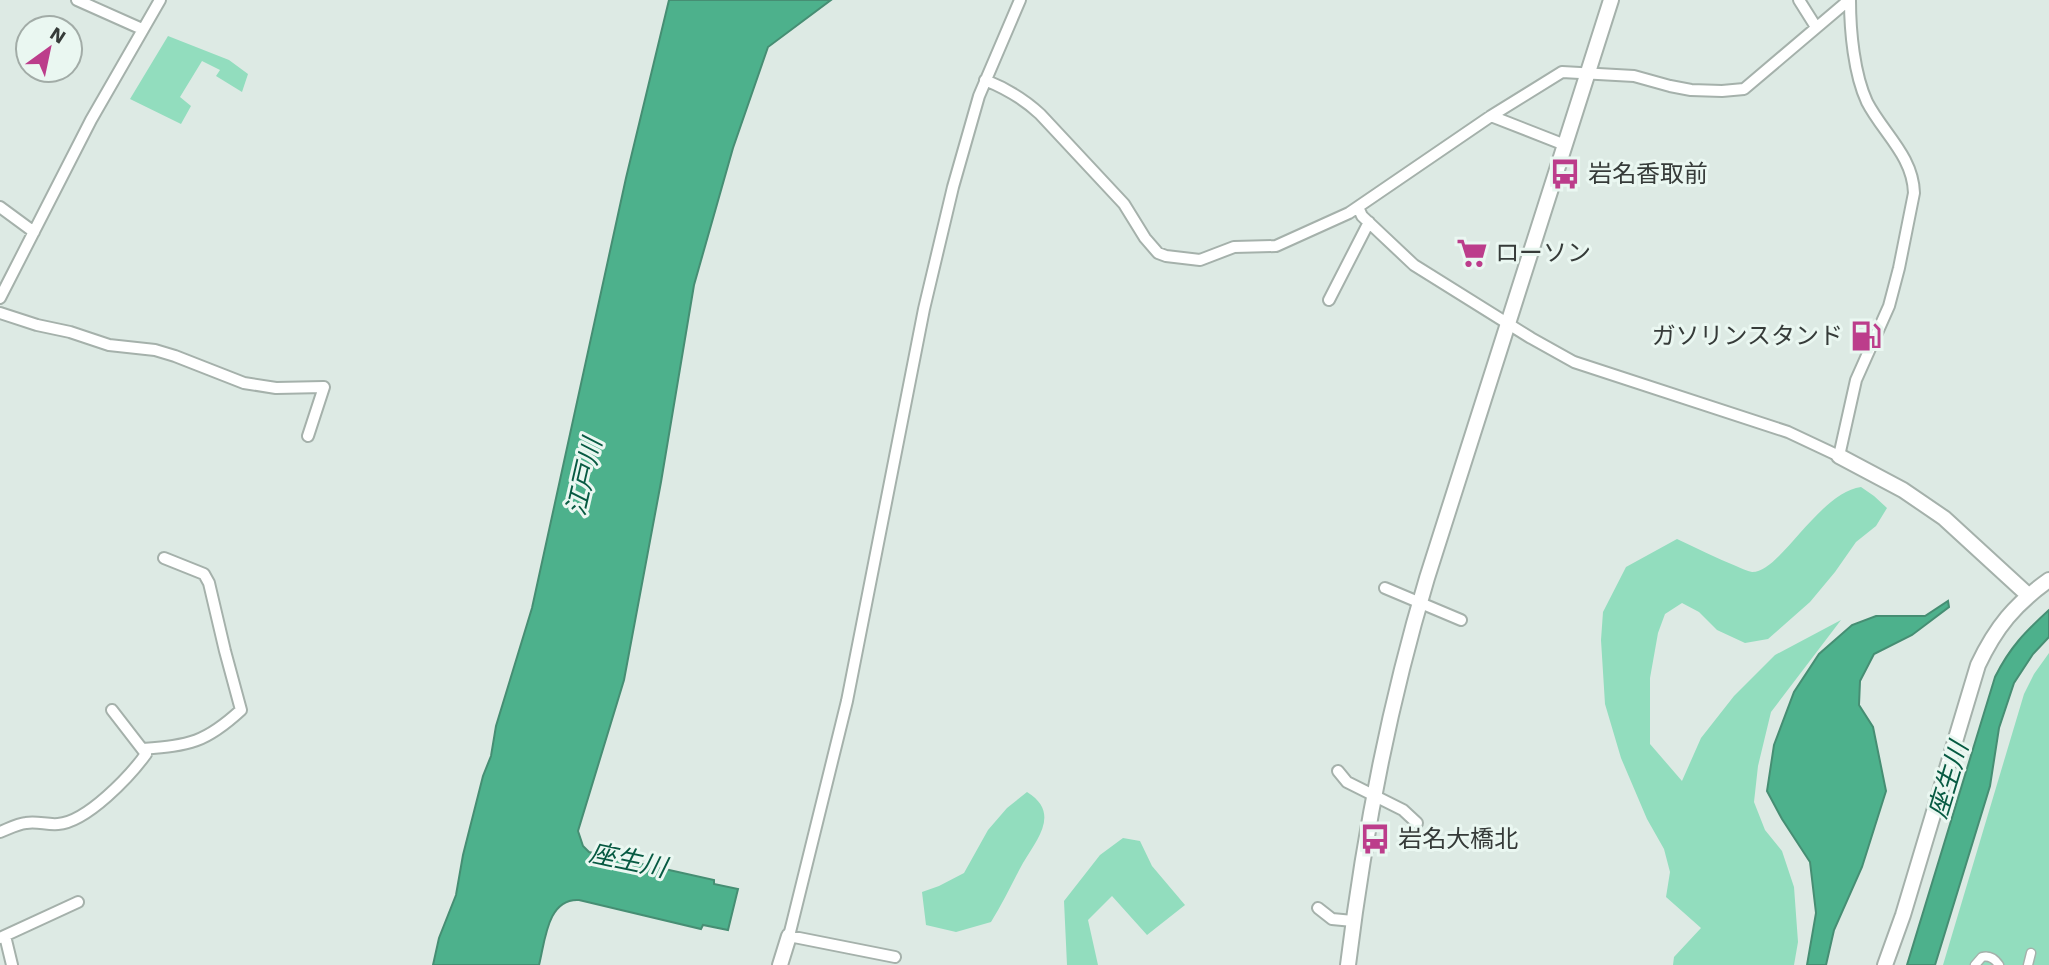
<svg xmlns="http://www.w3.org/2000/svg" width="2049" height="965" viewBox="0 0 2049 965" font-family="'Work Sans','Noto Sans JP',sans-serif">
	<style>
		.green { fill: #92ddbe }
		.water { fill: #4db18c; stroke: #468e73; stroke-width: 2 }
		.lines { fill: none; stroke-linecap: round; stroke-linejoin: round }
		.pedestrian-casing { stroke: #a5b1ab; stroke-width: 11 }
		.minor-casing { stroke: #a5b1ab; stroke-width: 14 }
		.tertiary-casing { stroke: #a5b1ab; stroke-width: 18 }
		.pedestrian { stroke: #fff; stroke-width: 8 }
		.minor { stroke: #fff; stroke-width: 10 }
		.tertiary { stroke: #fff; stroke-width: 14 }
		.labels { text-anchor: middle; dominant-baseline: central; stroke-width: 6; stroke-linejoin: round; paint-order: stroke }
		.poi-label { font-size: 24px; fill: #363b39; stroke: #eaf7f1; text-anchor: start }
		.water-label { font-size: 26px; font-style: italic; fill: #075a42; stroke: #eaf7f1 }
	</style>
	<rect width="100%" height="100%" fill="#ddeae4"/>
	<path class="green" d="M168,36L229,60L248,74L242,92L216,76L220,70L202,61L180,97L191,106L181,124L130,99Z
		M1861,487L1874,496L1887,508L1876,526L1856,542L1835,572L1810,602L1768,639L1745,643L1717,630L1699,612L1682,603L1665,614L1658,633L1650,678V744L1682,781L1701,738L1734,696L1775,655L1841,620L1771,712L1758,766L1754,802L1765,830L1782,851L1794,887L1798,942L1794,965H1673L1674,957L1701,928L1666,897L1670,872L1664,849L1647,819L1621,758L1605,704L1601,640L1603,612L1626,567L1677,539C1697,548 1716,558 1736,566C1741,568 1747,571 1752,572C1780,573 1818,493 1861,487Z
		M2049,653V965H1943L2024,694L2034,674Z
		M1027,792C1061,813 1037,839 1023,863C1012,883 1003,903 991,922L956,932L926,925L922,892L939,886L964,873L988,830L1007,808Z
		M1123,838L1140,841L1152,866L1185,905L1147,935L1112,896L1088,920L1098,965H1067L1064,901L1100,855Z"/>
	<path class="water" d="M669,0H831L768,47L733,148L694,285L661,482L624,680L578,831L583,846L589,852L714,880V884L738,889L728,930L703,925L701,929L579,900C547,898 545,942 539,965H433L439,938L456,895L463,855L483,776L491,756L496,726L532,608L626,178Z
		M1948,601L1949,607L1912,635L1874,654L1860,681L1859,705L1873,727L1886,791L1862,867L1834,930L1826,965H1807L1816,913L1810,862L1782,819L1767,791L1774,745L1794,692L1819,654L1852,625L1876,616H1925Z
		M2049,610V637L2033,654L2014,683L1999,728L1990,786L1935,965H1907L1995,677C2010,647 2025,632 2049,610Z"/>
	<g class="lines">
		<g class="pedestrian-casing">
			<path id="pedestrian" d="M1975,965L1982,957C1989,955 1995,959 1999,965
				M2028,965L2031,953"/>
		</g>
		<g class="minor-casing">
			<path id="minor" d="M77,0L142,29
				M1799,0L1816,27
				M985,80C1005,88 1024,99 1040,114L1124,204L1145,238L1158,253L1166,256L1200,260L1234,247L1276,246L1349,213L1491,116L1562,72L1634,76L1670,86L1691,90L1722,91L1744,89L1849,0
				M1491,116L1565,145
				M0,207L34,232
				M1358,207L1362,216L1414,265L1531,338L1574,362L1788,432L1839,456L1856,380L1889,306L1899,268L1914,193C1913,156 1883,133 1867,102C1854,74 1850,31 1850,0
				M0,298L91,120L160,0
				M1329,300L1369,222
				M0,313L37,325L70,332L109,345L155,350L175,356L244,383L276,388L324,387L308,436
				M1385,588L1461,620
				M143,749C190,745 205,743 241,710L225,651L209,583L204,574L164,558
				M1338,771L1347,782L1403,810L1417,823
				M0,832C8,829 17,824 26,823C37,821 47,825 58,824C87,822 130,776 146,754L112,710
				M1318,908L1332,919L1353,921
				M5,936L12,965
				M0,938L78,902
				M895,957L789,936L847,701L924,309L953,187L979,96L1020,0"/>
		</g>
		<g class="tertiary-casing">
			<path id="tertiary" d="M1839,456L1903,490L1944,518L2028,595
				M780,965L789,936
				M1348,965C1364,834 1389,705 1427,578L1611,0
				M1885,965L1903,915L1978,665C1996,627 2015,604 2049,580"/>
		</g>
		<use href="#pedestrian" class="pedestrian"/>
		<use href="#minor" class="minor"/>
		<use href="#tertiary" class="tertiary"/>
	</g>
	<defs>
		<g id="bus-bare" transform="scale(2.415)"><path d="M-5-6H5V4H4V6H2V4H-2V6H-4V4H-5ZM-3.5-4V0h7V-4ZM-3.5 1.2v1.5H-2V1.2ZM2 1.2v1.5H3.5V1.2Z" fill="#bc3d8b" stroke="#eaf7f1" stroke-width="2.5" paint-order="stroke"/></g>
		<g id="supermarket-bare" transform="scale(2.415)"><path d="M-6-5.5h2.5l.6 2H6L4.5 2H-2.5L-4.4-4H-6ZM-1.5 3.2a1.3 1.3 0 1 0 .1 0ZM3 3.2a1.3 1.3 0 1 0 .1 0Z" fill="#bc3d8b" stroke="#eaf7f1" stroke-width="2.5" paint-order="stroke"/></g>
		<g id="fuel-bare" transform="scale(2.415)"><path d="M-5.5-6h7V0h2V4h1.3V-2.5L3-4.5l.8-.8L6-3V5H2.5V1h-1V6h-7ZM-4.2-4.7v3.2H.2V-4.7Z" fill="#bc3d8b" stroke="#eaf7f1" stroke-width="2.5" paint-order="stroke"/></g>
	</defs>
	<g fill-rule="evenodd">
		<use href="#bus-bare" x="1565" y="174"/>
		<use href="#supermarket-bare" x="1472" y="253"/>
		<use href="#fuel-bare" x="1866" y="336"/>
		<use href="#bus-bare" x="1375" y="839"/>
	</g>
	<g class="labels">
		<g class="poi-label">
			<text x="1588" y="174">岩名香取前</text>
			<text x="1495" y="253">ローソン</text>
			<text x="1843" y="336" text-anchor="end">ガソリンスタンド</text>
			<text x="1398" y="839">岩名大橋北</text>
		</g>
		<g class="water-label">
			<text transform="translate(584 477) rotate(-77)">江戸川</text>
			<text transform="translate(1948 780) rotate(-73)">座生川</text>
			<text transform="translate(628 860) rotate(12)">座生川</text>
		</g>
	</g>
	<g transform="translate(49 49) rotate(33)"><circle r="33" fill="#eaf7f1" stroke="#a2aca7" stroke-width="2"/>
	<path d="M0-5L12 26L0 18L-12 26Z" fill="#bc3d8b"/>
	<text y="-10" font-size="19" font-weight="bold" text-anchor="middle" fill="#363b39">N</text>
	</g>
</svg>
